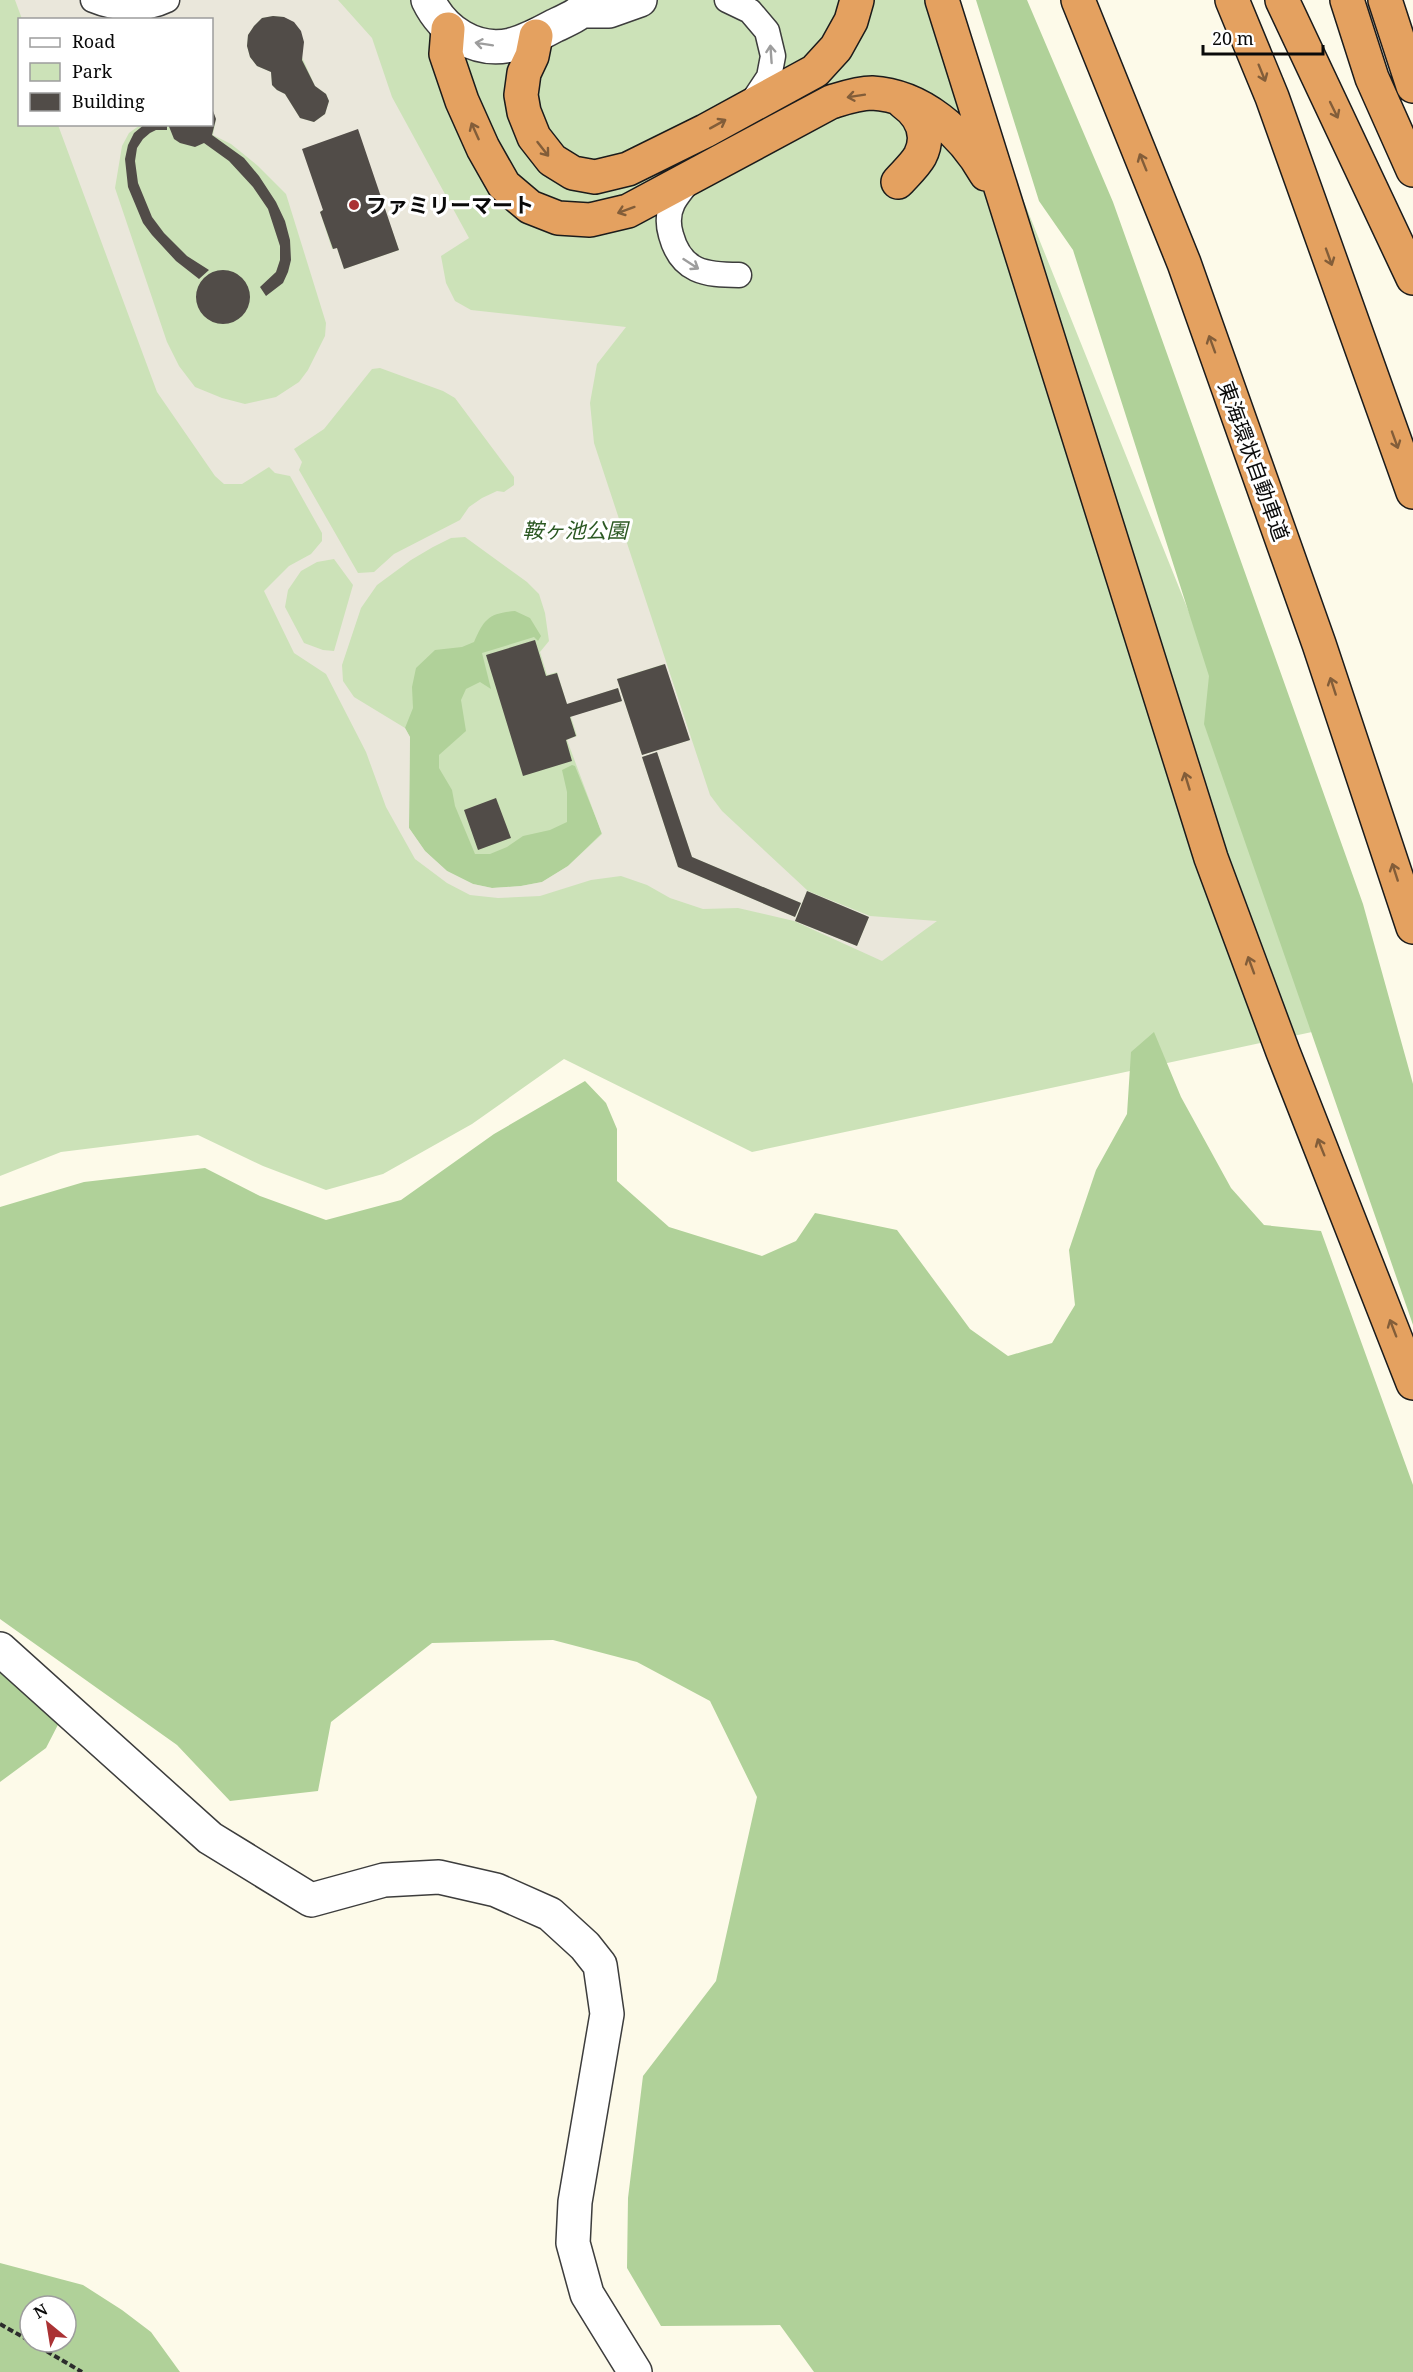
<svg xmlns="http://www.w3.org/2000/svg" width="1413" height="2372" viewBox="0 0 1413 2372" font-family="'Noto Serif','Noto Sans JP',serif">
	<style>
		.green { fill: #cce2b8; fill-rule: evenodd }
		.forest { fill: #b0d199; fill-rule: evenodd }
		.plaza { fill: #eae7db; fill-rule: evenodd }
		.building { fill: #514c48 }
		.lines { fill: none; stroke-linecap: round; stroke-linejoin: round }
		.lane-casing { stroke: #3d3d3d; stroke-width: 27 }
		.street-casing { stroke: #3d3d3d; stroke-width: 36 }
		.highway-casing { stroke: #1b1b1b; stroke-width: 36 }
		.path { stroke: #2c2c2c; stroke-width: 4; stroke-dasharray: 6 3; stroke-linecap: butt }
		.lane { stroke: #fff; stroke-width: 24 }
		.street { stroke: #fff; stroke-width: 33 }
		.highway { stroke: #e4a160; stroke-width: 33 }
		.oneway { stroke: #9d9d9d }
		.oneway2 { stroke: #825d39 }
		.poi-dot { fill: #aa3234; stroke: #fff; stroke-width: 2 }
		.labels { text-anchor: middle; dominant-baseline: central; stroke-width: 6; stroke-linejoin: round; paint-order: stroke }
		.poi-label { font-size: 21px; font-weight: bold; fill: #0a0a0a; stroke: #fff; text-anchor: start }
		.street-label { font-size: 21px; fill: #0a0a0a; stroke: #fff }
		.park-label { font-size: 21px; font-style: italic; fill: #2c5923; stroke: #fff }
	</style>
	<rect width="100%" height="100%" fill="#fdfae9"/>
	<path class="green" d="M0,0H943L1354,1023L752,1152L564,1059L472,1124L383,1174L326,1190L263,1166L198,1135L61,1152L0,1176ZM20,20H212V124H20Z"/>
	<path class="forest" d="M976,0H1027L1113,202L1363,904L1413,1084V1325L1204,724L1209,676L1073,250L1039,201Z
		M515,611L530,618L541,636L538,641L534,637L482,653L491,689L480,682L466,689L461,700L466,731L439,755V768L452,790L455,806L475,854H490L507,847L523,836L550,830L567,822V792L562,770L572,765L575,766L602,833L568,866L542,882L521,886L492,888L473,884L447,871L425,851L409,828L410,737L405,728L413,708L412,687L416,668L435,650L462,647L474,642C484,619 489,613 515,611Z
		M1154,1032L1181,1097L1231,1188L1264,1225L1321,1231L1413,1485V2372H814L780,2325L661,2326L627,2268L628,2198L643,2076L716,1981L757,1797L710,1701L637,1662L553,1640L432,1643L331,1722L318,1791L230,1801L177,1745L0,1619V1207L84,1182L205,1168L260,1196L326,1220L401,1200L494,1134L585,1081L606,1103L617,1129V1181L669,1227L762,1256L796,1241L815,1213L897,1230L970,1329L1008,1356L1052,1343L1075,1305L1069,1250L1096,1170L1127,1114L1131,1052Z
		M0,1658L63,1715L46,1748L0,1782Z
		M0,2263L83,2285L122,2310L151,2332L180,2372H0ZM30,2306H66V2342H30Z"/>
	<path class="plaza" d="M15,0H338L372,38L392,97L469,238L441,256L446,283L455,301L471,310L626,327L597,364L590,403L594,443L710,795L722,811L808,891L870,916L937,921L882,961L794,921L738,908L703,909L670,898L647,885L621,876L591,880L540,896L498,898L470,895L447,883L415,859L386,807L366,752L326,674L294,653L264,591L289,566L311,554L322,541V533L290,476L275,473L269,467L242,484H224L215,476L157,392L58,125H140L129,133L122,146L115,188L167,342L179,366L195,387L222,398L245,404L276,397L299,382L308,370L325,336L326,323L286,194L258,166L231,144L213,135L216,119L212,109V20L22,19ZM273,16L284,17L315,86L326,94L329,101L325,114L314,122L300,118L285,94L277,90L272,85L271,72L257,66L250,57L247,46L248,35L254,26L262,18ZM357,130L399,250L344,269L337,248L332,249L320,212L323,210ZM380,368L443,391L455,398L514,477V485L504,492L497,491L482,498L469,507L460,520L394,554L374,572L358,573L299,470L302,462L294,449L324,429L372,369ZM465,537L527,582L539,594L545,613L549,641L540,652L547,675L557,672L577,736L567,740L602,834L568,866L542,882L521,886L492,888L473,884L447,871L425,851L409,828L410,737L405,728L354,697L343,681L342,665L361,608L377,585L411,560L433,547L451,538ZM334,559L353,585L334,651L323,650L304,643L285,607L288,590L301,571L317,562ZM664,664L690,740L642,755L617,679ZM618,688L622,701L571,716L568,704ZM657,752L692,857L801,903L795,917L678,867L642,757ZM807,891L869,917L857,946L795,921Z"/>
	<path class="building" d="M273,16L284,17L294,22L301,31L304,42L302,60L315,86L326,94L329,101L325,114L314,122L300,118L285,94L277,90L272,85L271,72L257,66L250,57L247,46L248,35L254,26L262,18Z
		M212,108L216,119L212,135L244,158L259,176L276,202L285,221L290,240L291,260L288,272L283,283L266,296L260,287L276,272L280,260V246L268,209L253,187L229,161L204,143L195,147L180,143L174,139L168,124H212Z
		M145,124H167V130H156L150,133L143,139L137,148L135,161L138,183L152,217L164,233L187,256L209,270L199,279L176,261L152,235L143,223L128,187L125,159L128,145L134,133Z
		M358,129L399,250L344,269L337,248L333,249L320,212L323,210L302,149Z
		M196 297a27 27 0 1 1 54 0a27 27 0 1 1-54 0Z
		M535,640L546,676L557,673L567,704L618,688L622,701L570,717L576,736L566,740L572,761L523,776L486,655Z
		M665,664L690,740L642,755L617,679Z
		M657,752L692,857L801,903L795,917L678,867L642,757Z
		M496,798L511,838L478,850L464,810Z
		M807,891L869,917L857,946L795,921Z"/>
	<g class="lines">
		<g class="lane-casing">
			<path id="lane" d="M93,0C117,10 144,11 167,0
				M727,0L750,11L767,31L773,56L769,77L751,104
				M689,180C684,188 677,195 673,203C668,213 668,225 671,235C681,272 705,275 739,275"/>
		</g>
		<g class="street-casing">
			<path id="street" d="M428,0C443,31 475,53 511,45C526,41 541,33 554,26C569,19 582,14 592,0
				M584,11H609L640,0
				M0,1649L210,1838L311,1900L384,1880L439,1877L496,1890L550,1914L585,1946L600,1965L607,2014L575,2202L573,2243L587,2294L635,2372"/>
		</g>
		<g class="highway-casing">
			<path id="highway" d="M942,0L1211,858L1283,1052L1413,1383
				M1078,0L1184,263L1319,644L1413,927
				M1232,0L1272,97L1413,492
				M1282,0L1413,278
				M1347,0L1372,78L1413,170
				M1385,0L1413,86
				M448,29L446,54L462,101L483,148L504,185L530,207L558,218L590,220L628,211L831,102C844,98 858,93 872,93C922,96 963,133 986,174
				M536,36L532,56L524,73L521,95L524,112L534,137L552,160L573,173L595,177L628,169L705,131L815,71L836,48L851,21L857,0
				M898,182C905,174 915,165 920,156C931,134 921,115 903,102"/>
		</g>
		<path class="path" d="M0,2324L30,2341
			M31,2342L82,2372"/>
		<use href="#lane" class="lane"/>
		<use href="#street" class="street"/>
		<use href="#highway" class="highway"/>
	</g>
	<defs><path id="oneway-shaft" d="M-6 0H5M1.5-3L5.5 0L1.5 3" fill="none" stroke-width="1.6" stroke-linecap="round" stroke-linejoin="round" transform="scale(1.5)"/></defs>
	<g class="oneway">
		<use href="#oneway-shaft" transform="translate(484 44) rotate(-171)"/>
		<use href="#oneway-shaft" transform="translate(771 54) rotate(-94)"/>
		<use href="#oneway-shaft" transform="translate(691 264) rotate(33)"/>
	</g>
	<g class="oneway2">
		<use href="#oneway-shaft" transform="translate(1262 73) rotate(68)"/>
		<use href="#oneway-shaft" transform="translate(856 96) rotate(171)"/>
		<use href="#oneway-shaft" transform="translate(1334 110) rotate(64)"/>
		<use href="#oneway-shaft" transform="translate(718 124) rotate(-29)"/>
		<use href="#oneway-shaft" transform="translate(475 131) rotate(-114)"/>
		<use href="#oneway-shaft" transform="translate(543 149) rotate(52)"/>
		<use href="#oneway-shaft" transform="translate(1143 162) rotate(-112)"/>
		<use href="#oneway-shaft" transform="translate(626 210) rotate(160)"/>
		<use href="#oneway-shaft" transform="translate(1329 257) rotate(70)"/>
		<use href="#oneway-shaft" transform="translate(1212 344) rotate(-110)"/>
		<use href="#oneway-shaft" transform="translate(1395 440) rotate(70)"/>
		<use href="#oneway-shaft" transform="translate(1333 686) rotate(-108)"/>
		<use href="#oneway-shaft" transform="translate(1187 781) rotate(-107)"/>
		<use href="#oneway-shaft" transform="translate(1395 872) rotate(-108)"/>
		<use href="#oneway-shaft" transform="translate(1251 965) rotate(-110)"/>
		<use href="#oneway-shaft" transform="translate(1321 1147) rotate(-112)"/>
		<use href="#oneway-shaft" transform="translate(1393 1328) rotate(-111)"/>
	</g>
	<circle class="poi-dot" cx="354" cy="205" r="6"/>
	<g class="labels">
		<g class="poi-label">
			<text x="366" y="205">ファミリーマート</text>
		</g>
		<g class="street-label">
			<text transform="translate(1254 461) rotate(70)">東海環状自動車道</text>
		</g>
		<g class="park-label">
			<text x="575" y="530">鞍ヶ池公園</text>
		</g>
	</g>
	<rect x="18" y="18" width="195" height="108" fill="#ffffff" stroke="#9d9d9d" stroke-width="1.5"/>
	<rect x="30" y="38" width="30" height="9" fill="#ffffff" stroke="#9d9d9d" stroke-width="1.5"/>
	<text x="72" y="48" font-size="18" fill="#0a0a0a">Road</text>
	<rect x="30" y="63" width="30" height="18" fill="#cce2b8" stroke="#9d9d9d" stroke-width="1.5"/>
	<text x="72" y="78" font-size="18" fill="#0a0a0a">Park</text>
	<rect x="30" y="93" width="30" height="18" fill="#514c48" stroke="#9d9d9d" stroke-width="1.5"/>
	<text x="72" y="108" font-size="18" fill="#0a0a0a">Building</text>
	<g transform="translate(48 2324) rotate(330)"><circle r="28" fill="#ffffff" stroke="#9d9d9d" stroke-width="1.5"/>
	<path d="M0-4.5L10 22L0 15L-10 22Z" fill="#aa3234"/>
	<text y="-9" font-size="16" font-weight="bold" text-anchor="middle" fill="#0a0a0a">N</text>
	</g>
	<path d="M1203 45v9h120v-9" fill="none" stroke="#0a0a0a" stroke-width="3"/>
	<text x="1212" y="45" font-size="18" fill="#0a0a0a" stroke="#ffffff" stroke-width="4.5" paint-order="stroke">20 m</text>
</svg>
